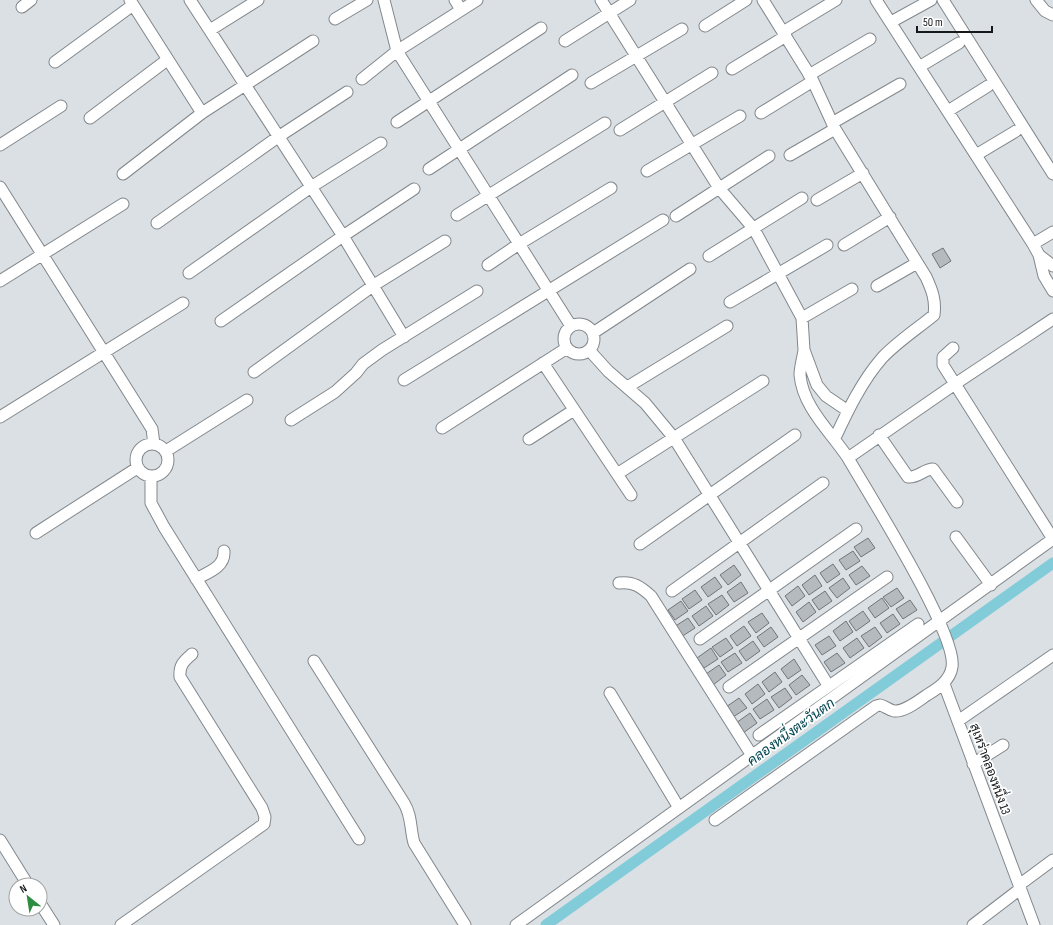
<svg xmlns="http://www.w3.org/2000/svg" width="1053" height="925" viewBox="0 0 1053 925" font-family="'Sofia Sans Condensed',Sarabun,sans-serif">
	<style>
		.lines { fill: none; stroke-linecap: round; stroke-linejoin: round }
		.canal { stroke: #82ccda; stroke-width: 11 }
		.building { fill: #b5babf; stroke: #707579 }
		.minor-casing { stroke: #82878b; stroke-width: 13 }
		.minor { stroke: #fff; stroke-width: 11 }
		.labels { text-anchor: middle; dominant-baseline: central; stroke-width: 3.5; stroke-linejoin: round; paint-order: stroke }
		.street-label { font-size: 13px; fill: #16181a; stroke: #fff }
		.water-label { font-size: 14px; font-style: italic; fill: #004650; stroke: #fff }
	</style>
	<rect width="100%" height="100%" fill="#dae0e4"/>
	<g class="lines">
		<path class="canal" d="M546,925L1053,563"/>
	</g>
	<path class="building" d="M943,248L951,261L940,268L932,254Z
		M868,538L875,548L861,557L854,547Z
		M853,551L860,561L846,570L839,560Z
		M833,564L840,574L827,583L820,573Z
		M734,565L741,575L728,585L720,575Z
		M862,566L870,576L856,585L849,575Z
		M815,575L822,586L809,595L802,585Z
		M715,577L722,587L708,597L701,587Z
		M843,578L850,588L837,598L829,588Z
		M741,582L748,593L734,602L727,592Z
		M798,586L805,596L792,606L785,596Z
		M897,588L904,598L891,607L883,597Z
		M695,590L702,600L689,609L682,599Z
		M825,591L832,601L819,610L812,600Z
		M722,595L729,605L716,615L708,604Z
		M882,598L889,608L875,618L868,608Z
		M910,600L917,610L903,619L896,609Z
		M681,601L688,611L675,620L668,610Z
		M809,602L816,612L803,622L796,612Z
		M706,606L713,616L699,626L692,616Z
		M863,611L870,621L856,631L849,621Z
		M762,613L769,623L756,633L748,622Z
		M893,614L900,624L887,633L880,623Z
		M688,618L695,628L681,637L674,627Z
		M846,621L853,632L840,641L833,631Z
		M744,626L751,636L737,646L730,636Z
		M771,627L778,637L764,647L757,637Z
		M875,627L882,637L869,647L861,636Z
		M829,636L836,646L822,655L815,645Z
		M726,638L733,648L720,657L712,647Z
		M857,638L864,648L850,658L843,648Z
		M753,641L760,651L746,661L739,651Z
		M711,648L718,659L704,668L697,658Z
		M735,653L742,663L728,672L721,662Z
		M837,653L845,663L831,672L824,662Z
		M794,659L801,670L788,679L781,669Z
		M719,665L726,675L713,685L706,674Z
		M775,672L782,682L769,692L762,682Z
		M802,675L810,685L796,695L789,685Z
		M758,684L765,694L752,704L745,694Z
		M785,688L792,698L779,708L771,697Z
		M739,698L747,708L733,717L726,707Z
		M767,699L774,710L760,719L753,709Z
		M750,713L757,723L743,733L736,723Z"/>
	<g class="lines">
		<g class="minor-casing">
			<path id="minor" d="M130,0L202,113
				M190,0L343,236L404,337
				M384,0L397,51L571,326
				M455,0L461,10
				M601,0L719,188L754,229L802,318L804,350L817,385L826,396L848,411
				M763,0L812,79L835,129L926,277C932,290 936,300 934,315C917,329 897,342 882,358C862,381 848,410 835,438
				M876,0L1033,244L1039,255L1044,276L1053,291
				M943,0L1053,174
				M1036,0L1045,11L1053,15
				M22,7L31,0
				M335,19L367,0
				M891,22L931,0
				M705,26L746,0
				M210,30L258,0
				M783,32L836,0
				M565,41L630,0
				M55,62L133,5
				M919,67L959,43
				M732,69L786,36
				M809,75L870,39
				M362,79L397,51L477,0
				M591,83L682,29
				M948,111L988,86
				M761,113L813,81
				M90,118L167,60
				M397,122L541,28
				M832,123L900,84
				M620,130L712,73
				M0,145L61,106
				M790,155L835,129
				M976,155L1016,131
				M429,169L572,75
				M647,171L740,116
				M123,174L202,113L313,41
				M0,187L152,429L154,444
				M817,200L863,173
				M457,215L605,123
				M676,216L769,156
				M157,223L278,137L347,92
				M1033,244L1053,232
				M844,245L890,217
				M1039,255L1053,266
				M709,256L802,198
				M488,265L519,244L611,188
				M189,273L311,187L381,143
				M0,281L123,204
				M877,286L917,263
				M730,302L827,245
				M802,318L852,289
				M221,321L343,236L414,189
				M564 339a15 15 0 1 1 30 0a15 15 0 1 1-30 0Z
				M593,333L690,269
				M953,348L943,357V365L1053,539
				M589,350L608,371L645,403L674,438L828,685
				M543,363L631,495
				M254,372L374,285L445,241
				M404,380L663,220
				M629,386L727,326
				M0,417L183,303
				M291,420L335,392L356,373L363,364L382,350L477,291
				M442,428L567,348
				M879,435L908,477C918,478 924,469 933,469L957,502
				M529,439L574,410
				M136 460a16 16 0 1 1 32 0a16 16 0 1 1-32 0Z
				M166,451L247,400
				M848,458L955,384L1053,319
				M617,474L763,381
				M151,477V503L164,527L359,839
				M36,533L137,468
				M956,537L991,585
				M640,544L795,435
				M196,579C209,572 225,567 224,551
				M619,583C633,581 641,587 651,596L751,754
				M672,591L823,483
				M700,639L856,529
				M314,661L404,803C412,816 410,829 414,843L465,925
				M944,684L1034,925
				M729,687L887,577
				M610,693L679,808
				M958,721L1053,655
				M759,735L918,624
				M973,764L1003,745
				M715,820L876,706L880,705C885,706 889,710 894,711C905,712 918,701 927,695C937,689 950,681 952,667C958,635 868,493 848,458C831,432 803,408 800,375C800,367 803,358 804,350
				M0,840L28,885
				M1019,885L1053,860
				M40,903L54,925
				M121,925L264,824L265,817L262,808L180,677C179,665 184,661 192,654
				M516,925L1053,539
				M973,925L1020,889"/>
		</g>
		<use href="#minor" class="minor"/>
	</g>
	<g class="labels">
		<g class="street-label">
			<text transform="translate(990 769) rotate(70)">สุเหร่าคลองหนึ่ง 13</text>
		</g>
		<g class="water-label">
			<text transform="translate(791 732) rotate(-36)">คลองหนึ่งตะวันตก</text>
		</g>
	</g>
	<g transform="translate(28 897) rotate(330)"><circle r="19" fill="#ffffff" stroke="#a2a3a3"/>
	<path d="M0-3L7 15L0 10L-7 15Z" fill="#2d8d40"/>
	<text y="-6" font-size="11" font-weight="bold" text-anchor="middle" fill="#16181a">N</text>
	</g>
	<path d="M917 26v6h75v-6" fill="none" stroke="#16181a" stroke-width="2"/>
	<text x="923" y="26" font-size="12" fill="#16181a" stroke="#ffffff" stroke-width="3" paint-order="stroke">50 m</text>
</svg>
